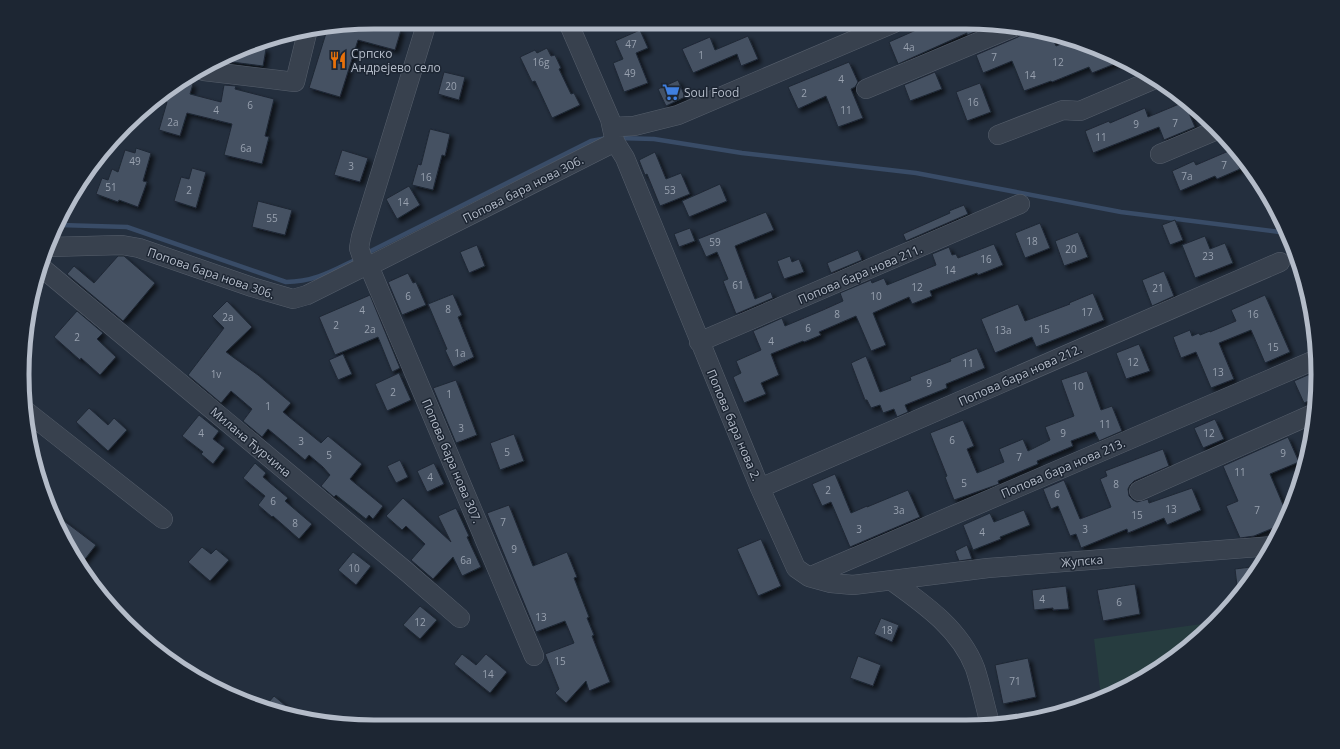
<svg xmlns="http://www.w3.org/2000/svg" width="1340" height="749" viewBox="0 0 1340 749" font-family="'Open Sans',sans-serif">
	<style>
		.green { fill: #263c3f }
		.lines { fill: none; stroke-linecap: round; stroke-linejoin: round }
		.stream { stroke: #394c67; stroke-width: 4.5 }
		.building { fill: #455162; stroke: #1f2835; filter: url(#shadow) }
		.minor-casing { stroke: #565f6c; stroke-width: 20 }
		.minor { stroke: #38414e; stroke-width: 19 }
		.labels { text-anchor: middle; dominant-baseline: central; stroke-width: 3; stroke-linejoin: round; paint-order: stroke }
		.number-label { font-size: 10px; fill: #98a1af }
		.poi-label { font-size: 12px; fill: #b4bcc9; stroke: #1d2633; text-anchor: start }
		.street-label { font-size: 12px; fill: #b4bcc9; stroke: #1d2633 }
		.rim { fill: none; stroke: #b4bcc9; stroke-width: 5 }
	</style>
	<defs>
		<filter id="shadow"><feDropShadow dx="3.5" dy="3.5" stdDeviation="2" flood-color="#0009"/></filter>
	</defs>
	<rect width="100%" height="100%" fill="#242f3e"/>
	<path class="green" d="M1216,622L1161,668L1101,697L1094,639Z"/>
	<g class="lines">
		<path class="stream" d="M618,138L654,139L742,153L916,173L1121,212L1287,233
			M60,225L127,227L286,282C315,282 334,270 359,258
			M365,254L591,141L607,138"/>
	</g>
	<path class="building" d="M374,22L401,30L395,50L358,40L340,97L309,88L327,30Z
		M921,23H988L994,24L967,35V33L898,64L889,42L923,27Z
		M1025,29L1051,33L1056,46L1071,40L1122,61L1092,73L1089,67L1052,82L1051,81L1024,91L1012,61L983,73L976,55L1018,37L1022,34Z
		M640,30L648,48L636,53L648,83L624,92L613,63L623,59L615,41Z
		M748,36L758,59L741,66L737,54L693,73L682,49L710,37L715,50Z
		M259,42L258,48L266,49L263,66L224,61Z
		M547,48L551,56L555,55L561,68L559,69L571,94L574,93L580,105L552,118L535,81L532,82L520,57L535,50L537,53Z
		M849,62L858,82L855,87L851,89L863,118L838,127L826,96L798,109L788,87Z
		M444,72L465,77L459,100L438,94Z
		M935,72L942,89L910,101L904,85Z
		M678,80L685,97L666,106L658,89Z
		M185,82L193,84L190,94L221,102L224,85L236,86L235,89L274,99L265,136L269,137L262,164L224,155L232,124L187,113L180,136L159,130L167,102H165L169,90Z
		M980,83L991,112L967,121L956,92Z
		M1184,102L1195,127L1164,140L1159,127L1093,153L1085,131L1109,121L1110,123L1145,108L1148,117Z
		M430,129L450,134L445,156L442,155L433,190L412,185L418,164L421,165Z
		M136,148L151,153L143,181L147,182L138,207L119,200L118,202L96,194L102,178L108,180L112,169L118,172L125,150L135,153Z
		M342,150L368,158L360,182L334,175Z
		M1231,150L1240,169L1217,179L1215,176L1180,191L1172,171L1194,161L1196,165Z
		M655,152L666,179L681,173L690,194L660,206L647,174L645,175L639,160Z
		M192,168L206,172L196,208L174,201L181,177L189,179Z
		M720,184L727,201L689,217L682,201Z
		M409,186L420,205L397,219L386,199Z
		M258,201L292,210L285,235L252,227Z
		M964,205L968,214L906,241L903,234L950,213L949,211Z
		M766,212L774,230L735,246L755,299L771,292L773,298L736,314L723,281L728,279L717,252L706,257L698,239Z
		M1175,220L1183,240L1170,245L1162,225Z
		M1040,223L1050,248L1025,258L1015,233Z
		M690,228L695,241L679,247L674,234Z
		M1078,232L1088,257L1064,266L1055,241Z
		M1205,236L1210,249L1225,243L1233,263L1195,278L1182,245Z
		M994,244L1003,265L978,275L977,273L930,291L932,296L912,304L909,297L873,313L886,345L871,351L856,316L819,332L821,335L804,342L803,341L771,354L779,375L761,383L766,394L744,403L733,377L741,373L736,361L761,350L753,331L782,318L785,326L823,310L843,301L840,293L871,280L872,283L884,278L887,285L936,265L932,254L949,247L952,255L956,254L958,258Z
		M477,245L485,266L469,273L460,252Z
		M858,250L862,260L831,273L827,263Z
		M118,256H124L155,283L123,321L67,274L74,266L94,283Z
		M790,256L792,262L799,259L804,272L784,279L777,261Z
		M1164,271L1174,296L1152,306L1142,280Z
		M408,273L413,283L416,282L426,305L402,315L388,282Z
		M1093,293L1104,320L1036,347L1032,337L995,353L981,319L1018,304L1025,321L1070,304L1069,303Z
		M453,294L462,315L458,317L474,357L453,367L445,350L447,349L428,304Z
		M370,295L400,368L392,372L378,337L335,355L319,317Z
		M1265,295L1290,352L1265,363L1251,330L1219,343L1234,379L1211,388L1196,352L1181,358L1173,337L1190,330L1192,336L1199,333L1200,335L1210,331V332L1236,321L1231,310Z
		M227,301L252,327L226,352L258,375L291,403L283,412L321,443L328,436L362,464L350,479L383,506L373,519L369,515L366,519L336,495L334,497L321,486L330,475L323,467L309,455L305,460L268,429L262,437L243,421L252,409L231,391L221,403L188,375L224,328L212,316Z
		M77,311L103,333L97,339L116,357L100,375L81,358L80,360L54,337Z
		M1139,344L1150,371L1126,379L1116,353Z
		M977,348L985,368L946,384L947,388L905,405L908,412L897,417L894,409L883,413L880,405L871,408L867,400H865L851,363L866,356L880,392L911,380L910,377L951,361L950,359Z
		M343,354L352,374L338,380L329,360Z
		M1087,371L1101,410L1112,406L1122,431L1099,441L1095,432L1071,441L1073,446L1037,461L1038,464L998,481L999,484L954,500L945,477L947,476L930,433L963,420L974,446L967,449L977,473L1004,462L999,449L1023,439L1028,451L1050,440L1045,427L1074,416L1061,380Z
		M1317,371L1316,398L1304,403L1294,381Z
		M399,373L411,400L387,411L375,384Z
		M456,380L477,435L456,443L433,388Z
		M89,408L108,425L114,418L127,430L108,451L76,422Z
		M199,415L219,431L213,439L225,448L213,464L201,454L203,452L182,436Z
		M1215,419L1224,439L1203,448L1194,428Z
		M514,434L524,461L500,470L490,443Z
		M1288,437L1299,462L1270,474L1287,514L1283,524L1254,536L1240,538L1226,506L1238,501L1223,466Z
		M1163,449L1169,466L1134,481L1130,485L1128,489L1129,496L1133,500L1137,502L1148,499L1149,503L1192,488L1201,510L1167,525L1164,518L1128,533L1127,529L1081,548L1076,534L1070,536L1058,506L1051,509L1043,489L1064,480L1080,519L1111,507L1100,479L1107,476L1105,471Z
		M400,460L408,477L396,483L387,466Z
		M255,463L266,473L263,477L288,498L285,501L312,524L299,539L273,516L272,517L258,505L265,496L243,478Z
		M434,463L444,484L427,492L417,471Z
		M835,474L851,513L867,506V507L908,490L920,517L850,547L831,502L822,506L812,484Z
		M403,498L451,542L438,516L456,508L469,536L467,537L481,567L462,576L453,557L433,579L411,560L425,544L406,526L402,530L386,516Z
		M509,505L533,566L567,552L577,577L574,578L589,617L587,618L594,635L592,636L610,682L589,691L586,681L566,703L555,693L559,689L545,654L574,643L565,621L536,632L487,513Z
		M1024,510L1030,525L1000,537L1001,539L973,550L963,525L990,513L994,522Z
		M51,511L96,545L82,563L50,512Z
		M761,539L781,586L758,596L737,549Z
		M967,545L972,559L959,561L955,551Z
		M202,547L211,554L216,549L229,560L210,581L188,562Z
		M353,552L371,566L356,585L338,570Z
		M1259,566L1245,584L1238,594L1235,569Z
		M1135,584L1140,614L1103,621L1097,590Z
		M1066,586L1069,609L1053,610V608L1034,610L1032,590Z
		M420,606L437,620L420,639L403,625Z
		M881,618L899,625L892,642L874,634Z
		M462,654L476,665L486,654L507,672L490,693L454,664Z
		M858,656L881,665L873,686L850,678Z
		M1028,658L1036,697L1003,704L995,665Z
		M274,696L297,715L263,709Z"/>
	<g class="lines">
		<g class="minor-casing">
			<path id="minor" d="M568,22L610,119L615,142L625,158L760,488L796,568L809,577L831,583L853,585L988,568L1273,546
				M204,71L295,82L307,33
				M866,89L1014,27
				M612,127L634,126L678,115L894,23
				M998,135L1063,110L1080,111L1155,79
				M1160,154L1217,130
				M50,247L122,245L139,248L252,287L293,299L307,295L365,266H369L615,142
				M365,266L359,248L361,237L427,22
				M369,266L534,656
				M41,267L407,572L460,618
				M699,342L1020,204
				M26,411L163,519
				M760,488L1280,262
				M1139,491L1315,413
				M809,577L1317,359
				M892,581C924,604 960,629 975,668C981,686 985,706 990,724"/>
		</g>
		<use href="#minor" class="minor"/>
	</g>
	<defs>
		<g id="restaurant-bare" transform="scale(1.38)"><path d="M-5-6h1v4h1v-4h1v4h1v-4h1v5L-1.5 .5V6h-2V.5L-5-1ZM5-6V6H3V1.5H1.5Q1.5-4 5-6Z" fill="#e8710a" stroke="#1d2633" stroke-width="2.5" paint-order="stroke"/></g>
		<g id="supermarket-bare" transform="scale(1.38)"><path d="M-6-5.5h2.5l.6 2H6L4.5 2H-2.5L-4.4-4H-6ZM-1.5 3.2a1.3 1.3 0 1 0 .1 0ZM3 3.2a1.3 1.3 0 1 0 .1 0Z" fill="#3f7fe0" stroke="#1d2633" stroke-width="2.5" paint-order="stroke"/></g>
	</defs>
	<g fill-rule="evenodd">
		<use href="#restaurant-bare" x="338" y="60"/>
		<use href="#supermarket-bare" x="671" y="92"/>
	</g>
	<g class="labels">
		<g class="number-label">
			<text x="631" y="44">47</text>
			<text x="909" y="47">4a</text>
			<text x="701" y="55">1</text>
			<text x="994" y="57">7</text>
			<text x="541" y="62">16g</text>
			<text x="1058" y="62">12</text>
			<text x="630" y="73">49</text>
			<text x="1030" y="75">14</text>
			<text x="841" y="79">4</text>
			<text x="451" y="86">20</text>
			<text x="804" y="93">2</text>
			<text x="973" y="102">16</text>
			<text x="250" y="105">6</text>
			<text x="216" y="110">4</text>
			<text x="846" y="110">11</text>
			<text x="173" y="122">2a</text>
			<text x="1175" y="123">7</text>
			<text x="1136" y="124">9</text>
			<text x="1101" y="137">11</text>
			<text x="246" y="148">6a</text>
			<text x="135" y="161">49</text>
			<text x="1224" y="165">7</text>
			<text x="351" y="166">3</text>
			<text x="1187" y="176">7a</text>
			<text x="426" y="177">16</text>
			<text x="111" y="187">51</text>
			<text x="189" y="190">2</text>
			<text x="670" y="190">53</text>
			<text x="403" y="202">14</text>
			<text x="272" y="218">55</text>
			<text x="1032" y="241">18</text>
			<text x="715" y="242">59</text>
			<text x="1071" y="249">20</text>
			<text x="1208" y="256">23</text>
			<text x="986" y="259">16</text>
			<text x="950" y="270">14</text>
			<text x="738" y="285">61</text>
			<text x="917" y="287">12</text>
			<text x="1158" y="288">21</text>
			<text x="408" y="296">6</text>
			<text x="876" y="296">10</text>
			<text x="448" y="309">8</text>
			<text x="362" y="310">4</text>
			<text x="1087" y="312">17</text>
			<text x="837" y="314">8</text>
			<text x="1253" y="314">16</text>
			<text x="228" y="317">2a</text>
			<text x="336" y="325">2</text>
			<text x="808" y="328">6</text>
			<text x="370" y="329">2a</text>
			<text x="1044" y="329">15</text>
			<text x="1003" y="330">13a</text>
			<text x="77" y="337">2</text>
			<text x="771" y="341">4</text>
			<text x="1273" y="347">15</text>
			<text x="460" y="353">1a</text>
			<text x="1133" y="362">12</text>
			<text x="968" y="363">11</text>
			<text x="1218" y="372">13</text>
			<text x="216" y="374">1v</text>
			<text x="929" y="383">9</text>
			<text x="1078" y="386">10</text>
			<text x="393" y="392">2</text>
			<text x="449" y="394">1</text>
			<text x="268" y="406">1</text>
			<text x="1105" y="424">11</text>
			<text x="461" y="428">3</text>
			<text x="201" y="433">4</text>
			<text x="1063" y="433">9</text>
			<text x="1209" y="433">12</text>
			<text x="952" y="440">6</text>
			<text x="301" y="441">3</text>
			<text x="507" y="452">5</text>
			<text x="1283" y="453">9</text>
			<text x="329" y="455">5</text>
			<text x="1019" y="457">7</text>
			<text x="1240" y="472">11</text>
			<text x="430" y="477">4</text>
			<text x="964" y="483">5</text>
			<text x="1116" y="484">8</text>
			<text x="828" y="490">2</text>
			<text x="1057" y="494">6</text>
			<text x="273" y="501">6</text>
			<text x="1171" y="509">13</text>
			<text x="899" y="510">3a</text>
			<text x="1257" y="510">7</text>
			<text x="1137" y="515">15</text>
			<text x="503" y="522">7</text>
			<text x="295" y="523">8</text>
			<text x="859" y="529">3</text>
			<text x="1085" y="529">3</text>
			<text x="982" y="532">4</text>
			<text x="514" y="549">9</text>
			<text x="466" y="560">6a</text>
			<text x="354" y="568">10</text>
			<text x="1042" y="599">4</text>
			<text x="1119" y="602">6</text>
			<text x="541" y="617">13</text>
			<text x="420" y="622">12</text>
			<text x="887" y="630">18</text>
			<text x="560" y="661">15</text>
			<text x="488" y="674">14</text>
			<text x="1015" y="681">71</text>
		</g>
		<g class="poi-label">
			<text x="351" y="53">Српско<tspan x="351" dy="14">Андрејево село</tspan></text>
			<text x="684" y="92">Soul Food</text>
		</g>
		<g class="street-label">
			<text transform="translate(523 189) rotate(-27)">Попова бара нова 306.</text>
			<text transform="translate(211 273) rotate(19)">Попова бара нова 306.</text>
			<text transform="translate(860 274) rotate(-23)">Попова бара нова 211.</text>
			<text transform="translate(1020 375) rotate(-24)">Попова бара нова 212.</text>
			<text transform="translate(734 425) rotate(67)">Попова бара нова 2.</text>
			<text transform="translate(251 442) rotate(40)">Милана Ћурчина</text>
			<text transform="translate(452 461) rotate(67)">Попова бара нова 307.</text>
			<text transform="translate(1063 468) rotate(-23)">Попова бара нова 213.</text>
			<text transform="translate(1082 561) rotate(-5)">Жупска</text>
		</g>
	</g>
	<path d="M0 0H1340V749H0ZM374 29H966A345 345 0 0 1 1311 374V375A345 345 0 0 1 966 720H374A345 345 0 0 1 29 375V374A345 345 0 0 1 374 29Z" fill="#1d2633" fill-rule="evenodd"/>
	<path class="rim" d="M374 29H966A345 345 0 0 1 1311 374V375A345 345 0 0 1 966 720H374A345 345 0 0 1 29 375V374A345 345 0 0 1 374 29Z"/>
</svg>
